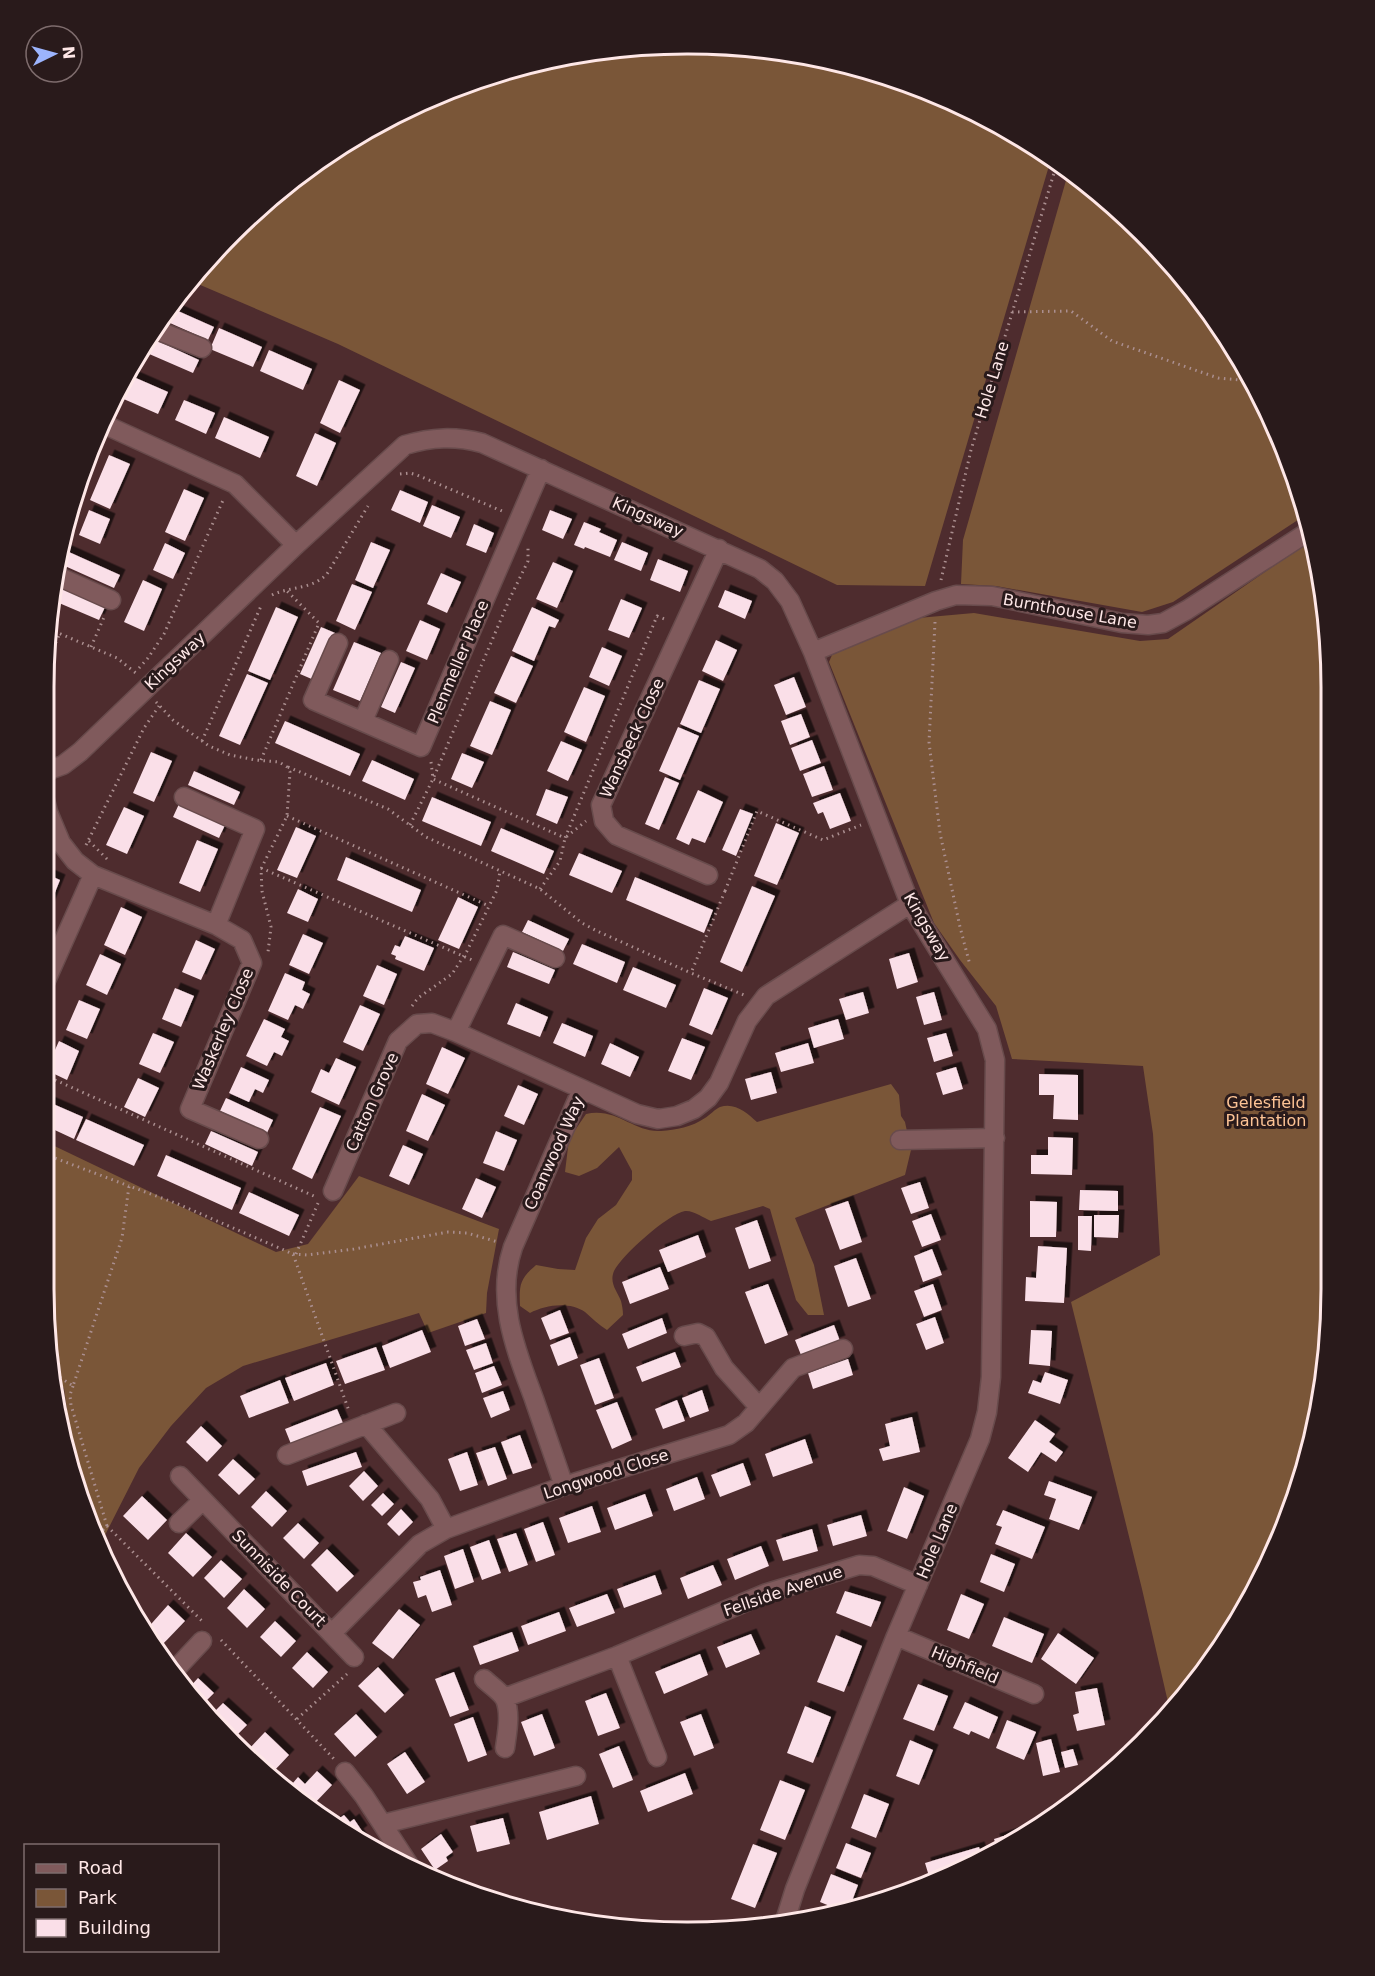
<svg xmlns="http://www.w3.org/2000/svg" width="1375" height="1976" viewBox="0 0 1375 1976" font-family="'DejaVu Sans',sans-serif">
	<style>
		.green { fill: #7a5638 }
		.building { fill: #fadfe8; filter: url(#shadow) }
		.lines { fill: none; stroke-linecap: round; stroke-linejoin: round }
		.minor-casing { stroke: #684b4c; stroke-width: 21 }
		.path { stroke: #ab8f90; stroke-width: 3; stroke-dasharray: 1.5 4.5; stroke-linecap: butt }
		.minor { stroke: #805a5c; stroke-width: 18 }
		.labels { text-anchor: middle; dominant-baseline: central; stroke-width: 6; stroke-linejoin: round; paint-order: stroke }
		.street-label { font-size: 16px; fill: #fee7e7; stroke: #291a1b }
		.park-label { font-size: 16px; fill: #fdc395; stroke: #291a1b }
		.rim { fill: none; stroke: #fee7e7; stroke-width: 3 }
	</style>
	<defs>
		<filter id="shadow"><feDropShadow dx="5.5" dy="-5.5" stdDeviation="0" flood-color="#0009"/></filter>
	</defs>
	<rect width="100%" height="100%" fill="#4e2c2e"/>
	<path class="green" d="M729,45L854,65L972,110L1051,159L925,586L837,585L338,344L191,281L263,204L365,130L480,78L603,49Z
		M1069,170L1079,176L1171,263L1265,403L1307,514L1173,602L1142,612L996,586L961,584L963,540Z
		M1313,540L1326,603L1330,1330L1310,1455L1265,1573L1199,1680L1170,1711L1142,1589L1071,1302L1160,1255L1153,1134L1143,1066L1012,1059L996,1006L960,960L934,923L829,662L832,655L918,618L974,613L1140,641L1168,639L1275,565Z
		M891,1084L899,1095L901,1116L905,1122L911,1150L905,1175L795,1218L814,1265L824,1315H808L796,1300L770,1209L763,1206L711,1221C704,1218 693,1210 685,1211C668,1214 622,1255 614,1271C609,1283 617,1291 621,1301C622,1305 623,1310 623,1315L607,1330C599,1325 592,1318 585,1312C569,1301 545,1305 530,1313L520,1306C519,1284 520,1279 536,1265L558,1269L575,1270L586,1238L598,1219L616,1205L632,1180V1171L619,1147L597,1168L579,1176L565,1172L569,1139L586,1114C617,1107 634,1133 661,1131C676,1130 692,1127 705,1118C710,1115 715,1109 720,1107C735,1102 747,1113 757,1122Z
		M44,1141L276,1252L308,1244L359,1176L499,1229L487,1293L486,1313L428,1333L419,1313L243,1366L206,1388L171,1426L139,1468L99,1547L93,1535L66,1456L61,1421L67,1410L64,1388L56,1382L44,1288Z"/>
	<path class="building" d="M169,307L214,327L208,340L161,319Z
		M219,328L262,347L253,367L210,349Z
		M149,337L199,360L193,373L140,350Z
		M269,350L312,369L303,390L260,371Z
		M129,375L168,392L158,414L119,397Z
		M339,380L360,390L340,433L320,423Z
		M184,400L215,413L206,434L175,420Z
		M224,417L269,437L260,458L215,438Z
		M315,433L336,443L317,486L296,476Z
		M109,455L130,464L110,509L90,500Z
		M184,489L204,498L185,541L165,532Z
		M400,490L428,502L420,523L391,510Z
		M432,505L460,517L451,538L423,526Z
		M89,510L110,519L100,544L79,535Z
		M550,510L572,519L563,539L542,530Z
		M584,522L601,529L599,532L617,540L610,557L585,547L584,549L574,545Z
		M474,524L494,533L486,553L466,545Z
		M371,542L390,550L373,588L355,580Z
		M622,542L648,553L641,571L614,560Z
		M165,543L185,553L173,579L153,570Z
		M60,548L120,575L114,588L56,562Z
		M658,559L688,571L680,592L650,580Z
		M553,562L573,571L557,608L536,599Z
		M441,573L461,582L447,613L427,604Z
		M143,580L162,589L144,631L124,622Z
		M352,584L372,592L355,630L336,621Z
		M54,585L105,607L99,620L52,600Z
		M725,590L752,601L745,619L718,607Z
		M621,599L642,608L629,638L608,630Z
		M276,607L298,617L270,680L248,671Z
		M532,607L559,620L555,628L549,626L534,661L512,651Z
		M420,620L440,629L427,660L406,651Z
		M321,627L335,633L314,680L300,674Z
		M716,640L737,650L723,681L702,671Z
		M354,642L381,653L360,701L333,690Z
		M602,647L622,656L609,686L589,677Z
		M511,656L533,666L516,703L494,693Z
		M401,662L415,668L395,713L381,707Z
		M247,674L268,683L240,745L219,736Z
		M794,677L806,707L786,715L774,685Z
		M699,680L720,689L701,733L680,724Z
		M584,687L605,696L586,742L564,732Z
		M490,701L511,710L492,755L470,746Z
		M801,714L810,737L790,745L781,721Z
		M285,721L360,754L350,776L275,743Z
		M678,727L699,736L680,780L659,771Z
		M812,740L821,763L800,771L791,748Z
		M561,741L582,750L568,781L547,771Z
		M151,752L172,761L154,802L133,793Z
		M462,753L484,762L472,788L451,779Z
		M372,760L414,779L405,800L362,781Z
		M824,766L833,790L812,797L803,774Z
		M194,771L240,792L234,805L188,785Z
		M665,777L679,783L659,830L645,824Z
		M546,789L568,797L557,824L536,815Z
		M698,790L723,802L705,843L692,838L689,845L676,839Z
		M840,793L851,821L830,829L823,812L818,814L813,803Z
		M432,797L491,822L481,846L422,821Z
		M179,804L225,825L219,838L173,817Z
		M124,807L144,816L127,854L106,845Z
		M740,809L753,814L736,856L722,850Z
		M776,823L799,833L777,885L754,876Z
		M296,827L316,836L297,878L277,870Z
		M501,828L554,851L544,874L491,851Z
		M197,840L218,849L200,892L179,883Z
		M579,853L622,871L612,893L569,875Z
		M346,857L421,890L412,912L337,880Z
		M44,873L60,880L47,912L44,911Z
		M635,877L713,910L704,933L626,900Z
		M752,886L775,896L742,972L720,962Z
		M298,889L318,899L308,922L287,913Z
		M458,897L478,907L459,949L438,940Z
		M121,907L142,917L125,955L104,945Z
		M528,920L569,939L563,951L522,932Z
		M303,934L323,943L309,974L289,965Z
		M405,936L434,948L424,971L395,959L396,956L391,954L395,945L400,947Z
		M196,940L215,949L201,980L182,972Z
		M582,944L625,962L617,983L573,964Z
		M513,952L555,970L549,984L507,967Z
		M909,953L918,982L897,989L889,959Z
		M100,954L121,964L107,995L86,985Z
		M377,965L397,974L384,1005L363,996Z
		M633,967L676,985L666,1008L623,990Z
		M285,973L305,982L302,990L310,994L303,1009L295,1005L288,1020L268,1011Z
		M175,988L194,996L181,1027L162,1019Z
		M704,988L728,998L712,1035L689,1025Z
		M863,992L869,1013L846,1020L839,999Z
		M934,992L942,1020L924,1025L916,997Z
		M79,1000L100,1009L87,1039L66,1030Z
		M516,1003L548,1017L540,1037L507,1024Z
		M360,1005L380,1014L363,1051L343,1042Z
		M264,1019L285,1029L281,1037L289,1041L282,1056L274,1052L267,1066L246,1056Z
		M838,1019L844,1039L814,1048L808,1028Z
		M562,1023L593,1036L585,1057L553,1043Z
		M153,1033L174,1042L160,1073L139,1064Z
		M946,1033L953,1056L934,1062L927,1038Z
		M682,1038L705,1047L691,1080L668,1071Z
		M59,1041L79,1051L67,1080L46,1070Z
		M610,1043L639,1057L630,1077L601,1064Z
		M808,1043L814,1063L781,1072L775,1053Z
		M442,1047L465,1058L448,1094L426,1084Z
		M336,1058L356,1067L339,1105L311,1092L321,1069L329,1073Z
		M241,1067L269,1080L263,1093L255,1089L249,1102L229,1093Z
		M956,1067L963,1089L943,1095L936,1073Z
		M771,1072L777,1093L751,1100L745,1079Z
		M1039,1074L1078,1075V1120L1053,1119L1054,1095H1039Z
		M138,1078L159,1088L145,1117L124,1107Z
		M518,1085L538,1094L524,1125L504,1116Z
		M422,1094L445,1105L428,1141L406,1131Z
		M226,1098L273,1120L267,1133L220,1111Z
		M44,1100L83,1117L74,1139L44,1125Z
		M320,1107L341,1116L312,1179L292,1169Z
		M86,1119L144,1145L134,1166L76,1140Z
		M211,1131L258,1152L252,1166L205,1144Z
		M496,1131L517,1140L504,1171L483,1163Z
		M1048,1137L1073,1138L1072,1175L1031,1174V1155H1048Z
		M403,1145L423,1154L409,1185L389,1176Z
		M166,1155L241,1188L232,1210L157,1176Z
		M476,1178L496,1187L482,1218L462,1209Z
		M920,1182L929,1208L911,1214L901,1188Z
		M1080,1190L1118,1191V1211L1079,1210Z
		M249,1192L299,1215L289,1236L239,1213Z
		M848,1201L862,1242L840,1250L825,1209Z
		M1030,1201L1057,1202L1056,1237H1030Z
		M931,1214L941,1240L922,1247L912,1221Z
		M1094,1215H1119L1118,1238L1094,1237Z
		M1078,1216H1092L1091,1251L1078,1250Z
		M757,1220L771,1261L749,1269L735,1228Z
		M698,1235L706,1257L668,1272L659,1250Z
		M1038,1246L1067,1248L1064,1303L1025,1301L1026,1277L1036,1278Z
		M932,1249L942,1275L923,1282L914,1256Z
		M856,1258L871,1299L848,1307L834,1266Z
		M660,1267L669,1289L630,1304L622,1282Z
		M768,1284L788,1335L765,1344L745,1292Z
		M933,1284L942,1310L924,1317L914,1291Z
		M560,1310L569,1333L550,1340L541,1318Z
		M935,1317L944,1343L926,1350L916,1324Z
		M662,1318L667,1333L628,1349L622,1334Z
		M477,1319L485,1339L465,1346L458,1326Z
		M834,1325L840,1341L801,1355L795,1340Z
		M422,1330L431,1352L390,1368L382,1346Z
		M1031,1330L1052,1331L1050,1366L1029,1364Z
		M570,1337L578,1358L558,1366L550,1345Z
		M486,1343L493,1363L474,1370L466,1350Z
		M376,1347L385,1370L345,1384L336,1361Z
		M675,1352L681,1367L642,1382L636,1367Z
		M599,1358L614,1398L595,1405L580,1365Z
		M848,1359L853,1375L813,1389L808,1373Z
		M326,1363L334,1385L294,1401L285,1378Z
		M494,1366L502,1385L482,1393L475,1373Z
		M1045,1372L1068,1380L1060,1404L1028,1393L1033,1380L1041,1383Z
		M280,1380L289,1403L249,1418L240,1396Z
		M702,1390L709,1411L690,1418L682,1398Z
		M503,1391L510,1410L491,1418L483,1398Z
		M677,1400L685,1421L663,1429L655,1409Z
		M617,1402L632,1440L612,1449L596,1410Z
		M337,1409L343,1423L291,1444L285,1429Z
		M912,1417L920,1452L883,1461L879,1449L890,1446L885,1424Z
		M1035,1420L1055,1434L1049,1442L1063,1452L1056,1462L1041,1452L1028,1472L1008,1458Z
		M201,1426L222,1446L207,1462L186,1442Z
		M520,1435L532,1468L513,1474L501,1442Z
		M805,1439L813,1463L773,1477L765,1454Z
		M495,1447L507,1479L488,1486L476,1453Z
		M356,1452L362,1467L307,1486L302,1471Z
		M467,1452L478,1485L460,1491L448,1459Z
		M233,1459L255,1479L239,1495L218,1475Z
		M743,1463L751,1485L720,1497L711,1475Z
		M364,1471L378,1486L363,1501L349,1486Z
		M697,1477L705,1499L674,1511L666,1489Z
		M1049,1481L1092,1497L1079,1530L1049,1519L1056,1499L1044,1495Z
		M904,1487L924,1496L907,1539L887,1531Z
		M266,1491L287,1511L272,1527L251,1507Z
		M383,1493L394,1504L382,1516L371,1505Z
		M645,1494L653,1516L615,1530L607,1508Z
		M142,1496L167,1520L148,1540L123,1516Z
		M592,1506L601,1532L568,1543L559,1518Z
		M401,1509L413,1522L399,1536L387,1524Z
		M1003,1510L1045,1527L1032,1559L995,1544L1002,1527L996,1525Z
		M861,1515L867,1536L833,1546L827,1525Z
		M543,1522L555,1555L536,1562L524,1529Z
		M298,1523L319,1543L304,1559L283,1538Z
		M812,1529L818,1551L783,1561L776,1540Z
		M186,1533L212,1557L193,1577L168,1553Z
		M516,1533L528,1565L509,1572L497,1539Z
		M489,1540L501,1573L482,1580L470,1547Z
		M761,1546L769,1566L735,1580L727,1559Z
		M327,1549L354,1576L337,1592L311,1565Z
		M463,1549L474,1582L455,1589L444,1556Z
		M991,1554L1015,1564L1004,1592L980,1582Z
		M221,1560L242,1579L224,1598L204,1578Z
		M713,1565L722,1585L688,1599L680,1578Z
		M440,1570L452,1605L432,1612L426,1595L418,1598L413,1582L421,1580L420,1577Z
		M655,1575L662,1594L624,1608L617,1589Z
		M244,1589L265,1609L247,1628L227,1608Z
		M845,1591L881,1602L871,1627L836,1613Z
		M607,1594L615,1613L577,1627L569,1608Z
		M961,1594L984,1604L969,1639L947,1630Z
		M168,1605L185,1621L161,1646L145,1631Z
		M399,1609L420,1625L393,1659L372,1643Z
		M559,1612L566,1631L528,1645L521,1626Z
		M1004,1617L1044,1634L1032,1663L992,1646Z
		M275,1621L296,1641L281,1657L260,1637Z
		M512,1632L519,1651L480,1665L473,1646Z
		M1058,1633L1094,1658L1076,1684L1041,1659Z
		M751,1634L760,1654L726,1668L717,1647Z
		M836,1635L862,1646L844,1692L817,1682Z
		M307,1652L328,1672L313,1688L292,1668Z
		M700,1654L708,1675L664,1694L655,1672Z
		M378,1667L404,1695L385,1713L358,1686Z
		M454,1672L469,1710L450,1717L435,1679Z
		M198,1678L214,1693L203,1704L189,1688Z
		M918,1684L948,1696L934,1731L903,1719Z
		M1097,1688L1105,1725L1077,1731L1073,1715L1079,1713L1075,1692Z
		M606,1693L620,1728L598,1736L585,1701Z
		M965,1702L998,1717L989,1739L971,1731L969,1735L953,1728Z
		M223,1703L247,1725L233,1739L212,1714Z
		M805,1706L831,1717L813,1763L787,1753Z
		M356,1714L377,1737L355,1757L334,1734Z
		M542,1714L555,1748L534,1756L521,1722Z
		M701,1714L714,1748L694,1756L680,1722Z
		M473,1717L487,1755L468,1762L454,1724Z
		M1007,1720L1036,1732L1024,1760L996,1748Z
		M265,1732L289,1755L273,1772L249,1749Z
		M1051,1739L1060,1772L1043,1776L1036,1743Z
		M910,1740L933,1750L919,1785L896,1776Z
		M619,1746L633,1780L613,1788L599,1754Z
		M1073,1749L1078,1765L1065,1768L1061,1752Z
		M405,1752L425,1782L407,1794L387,1764Z
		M317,1771L332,1785L311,1807L288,1789L298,1777L305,1784Z
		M685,1773L693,1794L648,1812L640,1791Z
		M780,1780L805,1790L785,1840L760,1830Z
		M864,1794L889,1804L876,1838L851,1828Z
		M591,1796L599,1824L547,1840L539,1812Z
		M344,1815L350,1822L354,1819L362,1831L358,1834L364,1843L362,1844L333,1823Z
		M503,1818L510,1844L477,1852L470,1826Z
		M1026,1829V1830L997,1849L994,1839Z
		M441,1834L453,1852L446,1857L448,1861L435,1870L421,1849Z
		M846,1843L871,1853L861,1878L836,1868Z
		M753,1844L777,1853L755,1908L731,1899Z
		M979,1847L983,1859L972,1866L931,1883L925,1863Z
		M831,1874L858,1885L849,1909L842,1911L820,1902Z"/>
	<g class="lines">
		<g class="minor-casing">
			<path id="minor" d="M154,329L202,348
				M101,423L235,484L296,545
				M55,575L111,600
				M338,643L313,700L421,747L541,469
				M813,652L936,601L956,595L992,596L1122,623L1148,625L1163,623L1187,610L1311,530
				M363,721L389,660
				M44,772L63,765L80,752L296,545L405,445C432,437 455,436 482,443L760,569L775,581L790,601L813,652L910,904L987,1029L995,1060L991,1377L987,1412L980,1439L896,1636L795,1889L784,1924
				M44,796L48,812L61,843L75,861L93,875L216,925L242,940L252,963L190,1109L259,1139
				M184,797L255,829L216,925
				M708,875L616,835L604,821L601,805L719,549
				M44,985L93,875
				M456,1032L503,935L555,958
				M900,1140L995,1138
				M333,1191L398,1041L417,1024L432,1023L456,1032L582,1089
				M684,1336L698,1333L706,1337L724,1368L759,1407
				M366,1424L430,1499L446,1529
				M287,1455L396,1413
				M180,1476L354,1657
				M564,1486C554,1457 544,1428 534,1399C516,1350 495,1300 513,1247L582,1089L637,1114L658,1119L677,1116L694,1109L708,1098L719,1083L747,1021L766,996L910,904
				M179,1523L203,1500
				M332,1633L420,1544L446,1529L564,1486L729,1435L746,1423L793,1368L843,1349
				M896,1636L1034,1694
				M617,1656L657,1757
				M174,1671L202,1641
				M484,1679C490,1685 501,1692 505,1699C511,1714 507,1733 505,1748
				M504,1698L617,1656L767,1593L859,1565L873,1566L918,1585
				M345,1772L364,1796L411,1868
				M383,1824L576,1776"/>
		</g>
		<path class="path" d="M1012,312L1071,311L1112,341L1218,378L1251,381
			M400,474L410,473L417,475L502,511
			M941,580L971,450L1057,163
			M272,595C291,586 311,590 327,574L368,506
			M935,622L929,742L940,833L960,927L970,965
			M49,629L117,658L137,674
			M91,647L105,615
			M46,665L60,633
			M139,668L148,658L164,634L224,498
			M156,702L173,720L209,746L230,755L256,760L279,762L287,767L290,772L287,816L261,869L262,891L271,927L268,952
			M202,741L261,606
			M261,760L319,623L286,590
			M431,762L433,779L565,838L657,616L667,620
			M288,767L388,809L426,837L540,889L582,923L597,931L691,973
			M287,816L489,906
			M410,825L433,779L510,598L528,561V546
			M89,841L110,862
			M86,845L144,728L159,706
			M261,868L472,960
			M540,889L560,861L565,838L586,821
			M725,891L757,811L823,840L861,825
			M725,891L691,973L744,995
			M412,1006L418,998L452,974L467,951L497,890L500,871
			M44,1075L316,1197
			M44,1154L129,1186
			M293,1254L307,1255L354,1249L448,1232L467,1233L498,1242
			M296,1254L319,1201
			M55,1374L73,1386L122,1238L129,1186L178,1204L293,1254L349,1411
			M73,1386L70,1395L71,1405L107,1526L94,1539
			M107,1526L203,1622
			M221,1640L334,1759
			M297,1719L347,1674"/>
		<use href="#minor" class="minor"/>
	</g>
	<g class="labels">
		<g class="street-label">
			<text transform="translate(992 380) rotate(-73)">Hole Lane</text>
			<text transform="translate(648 517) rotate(24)">Kingsway</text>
			<text transform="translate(1070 611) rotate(10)">Burnthouse Lane</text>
			<text transform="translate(175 661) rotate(-43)">Kingsway</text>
			<text transform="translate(458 662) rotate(-67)">Plenmeller Place</text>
			<text transform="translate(632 738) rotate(-65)">Wansbeck Close</text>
			<text transform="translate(927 927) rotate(60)">Kingsway</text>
			<text transform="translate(223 1029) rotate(-67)">Waskerley Close</text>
			<text transform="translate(372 1102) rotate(-66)">Catton Grove</text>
			<text transform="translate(554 1153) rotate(-66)">Coanwood Way</text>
			<text transform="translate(606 1474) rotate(-18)">Longwood Close</text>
			<text transform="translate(937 1541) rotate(-67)">Hole Lane</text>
			<text transform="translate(279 1578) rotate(46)">Sunniside Court</text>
			<text transform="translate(783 1591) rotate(-19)">Fellside Avenue</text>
			<text transform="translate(965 1665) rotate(23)">Highfield</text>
		</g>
		<g class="park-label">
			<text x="1266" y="1102">Gelesfield<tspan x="1266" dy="18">Plantation</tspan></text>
		</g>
	</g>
	<path d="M0 0H1375V1976H0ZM687 54H688A633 633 0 0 1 1321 687V1289A633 633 0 0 1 688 1922H687A633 633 0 0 1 54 1289V687A633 633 0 0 1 687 54Z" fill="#291a1b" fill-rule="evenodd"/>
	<path class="rim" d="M687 54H688A633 633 0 0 1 1321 687V1289A633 633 0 0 1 688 1922H687A633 633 0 0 1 54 1289V687A633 633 0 0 1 687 54Z"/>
	<rect x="24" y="1844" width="195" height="108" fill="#291a1b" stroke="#7e6c6d" stroke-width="1.5"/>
	<rect x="36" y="1864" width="30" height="9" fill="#805a5c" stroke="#7e6c6d" stroke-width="1.5"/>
	<text x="78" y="1874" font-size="18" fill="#fee7e7">Road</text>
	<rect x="36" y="1889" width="30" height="18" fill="#7a5638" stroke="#7e6c6d" stroke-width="1.5"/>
	<text x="78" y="1904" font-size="18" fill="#fee7e7">Park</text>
	<rect x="36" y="1919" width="30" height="18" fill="#fadfe8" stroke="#7e6c6d" stroke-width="1.5"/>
	<text x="78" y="1934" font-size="18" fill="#fee7e7">Building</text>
	<g transform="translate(54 54) rotate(85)"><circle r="28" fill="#291a1b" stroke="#7e6c6d" stroke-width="1.5"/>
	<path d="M0-4.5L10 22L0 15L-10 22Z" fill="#9cb4fd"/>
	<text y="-9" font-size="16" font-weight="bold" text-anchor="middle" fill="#fee7e7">N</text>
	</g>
</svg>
